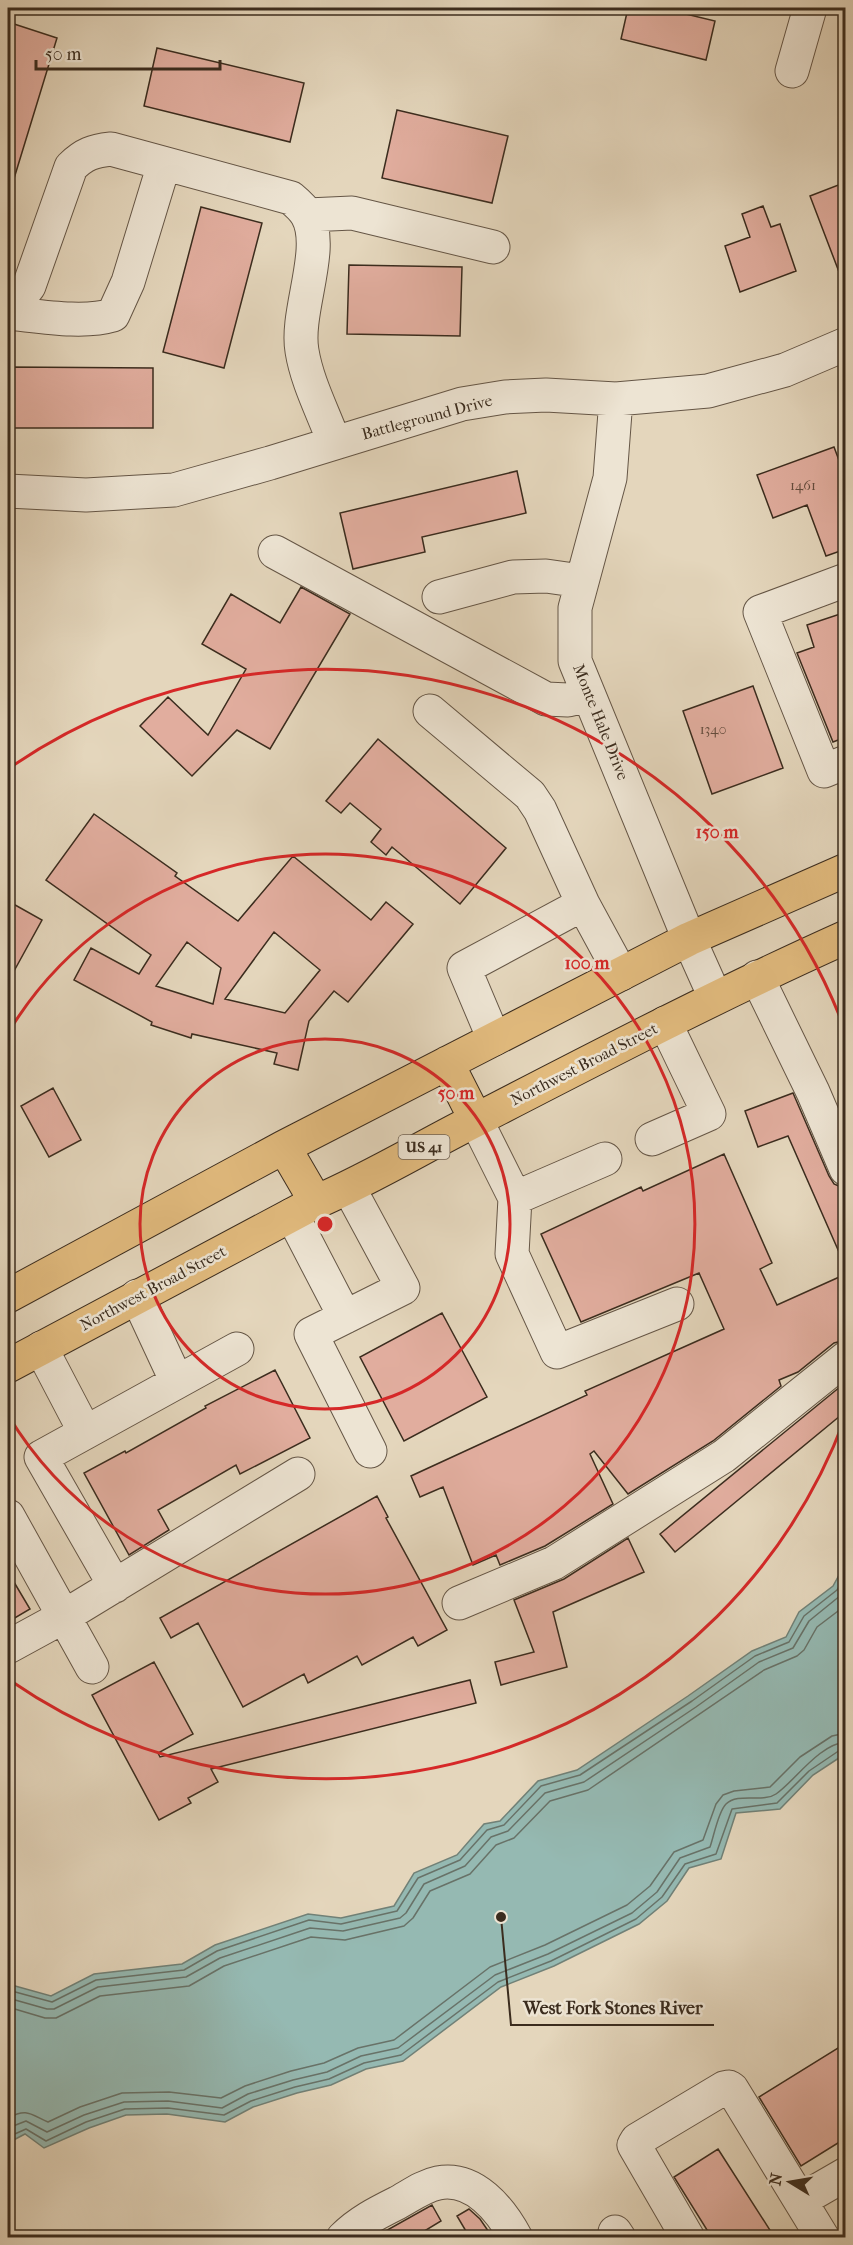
<svg xmlns="http://www.w3.org/2000/svg" width="853" height="2245" viewBox="0 0 853 2245" font-family="'IM FELL French Canon',serif">
	<style>
		.water { fill: #95b9b2; stroke: #718177; stroke-width: 1.5 }
		.lines { fill: none; stroke-linecap: round; stroke-linejoin: round }
		.shore { stroke: #687268; stroke-width: 1.5 }
		.building { fill: #e1ad9e; stroke: #3b2c1e; stroke-width: 1.5; fill-rule: evenodd }
		.minor-casing { stroke: #655646; stroke-width: 35 }
		.major-casing { stroke: #3b2c1e; stroke-width: 35 }
		.minor { stroke: #ede4d3; stroke-width: 33 }
		.major { stroke: #e2bb7e; stroke-width: 33 }
		.ring { fill: none; stroke: #d62828; stroke-width: 3 }
		.labels { text-anchor: middle; dominant-baseline: central; stroke-width: 5; stroke-linejoin: round; paint-order: stroke }
		.number-label { font-size: 14px; fill: #644c3e }
		.shield { fill: #ede4d3; stroke: #706354; stroke-width: 1.5 }
		.shield-label { font-size: 15px; font-weight: bold; fill: #3b2c1e }
		.street-label { font-size: 16px; fill: #3b2c1e; stroke: #ede4d3 }
		.centre { fill: #d62828; stroke: #ede4d3; stroke-width: 3 }
		.ring-label { font-size: 18px; text-anchor: middle; font-weight: bold; fill: #d62828; stroke: #ede4d3; stroke-width: 5; stroke-linejoin: round; paint-order: stroke }
		.leader { fill: none; stroke: #3b2c1e; stroke-width: 2 }
		.callout-dot { fill: #3b2c1e; stroke: #ede4d3; stroke-width: 2 }
		.callout-label { font-size: 18px; text-anchor: middle; font-weight: bold; fill: #3b2c1e; stroke: #ede4d3; stroke-width: 5; stroke-linejoin: round; paint-order: stroke }
	</style>
	<rect width="100%" height="100%" fill="#e4d6bc"/>
	<filter id="stains"><feTurbulence type="fractalNoise" baseFrequency=".00333" numOctaves="4"/><feColorMatrix values="0 0 0 0 .2 0 0 0 0 .09 0 0 0 0 .02 0 0 0 .5 -.17"/></filter>
	<radialGradient id="worn" r=".72"><stop offset=".6" stop-color="#630" stop-opacity="0"/><stop offset="1" stop-color="#630" stop-opacity=".3"/></radialGradient>
	<path class="water" d="M845,1564V1754L813,1775L780,1809L736,1813L721,1859L689,1868L667,1901L639,1924L554,1966L501,1987L403,2061L366,2069L331,2085L297,2093L253,2107L225,2122L167,2114L126,2115L89,2128L44,2148L25,2134L8,2143V1984L51,1996L94,1974L182,1964L215,1945L308,1914L341,1918L394,1906L414,1873L457,1855L484,1824L500,1821L538,1781L577,1770L688,1696L752,1651L786,1637L799,1612L833,1586Z"/>
	<g class="lines">
		<path class="shore" d="M8,1990L52,2002L96,1980L184,1970L217,1951L309,1920L341,1924L397,1911L418,1878L460,1860L487,1830L504,1825L541,1786L580,1775L692,1701L755,1656L789,1642L804,1616L837,1590L846,1576
			M8,1998L47,2009H54L98,1987L186,1977L220,1958L310,1928L343,1931L400,1918L406,1913L424,1884L465,1866L491,1837L508,1831L545,1793L584,1782L696,1707L759,1662L793,1648L809,1621L846,1591
			M8,2007L45,2018H56L100,1996L189,1986L224,1966L311,1937L345,1940L404,1926L413,1918L430,1891L470,1874L496,1845L514,1838L550,1801L588,1790L764,1670L797,1656L804,1650L817,1627L846,1605
			M8,2118C27,2108 30,2114 48,2122L80,2107L122,2093L169,2092L221,2098L245,2086L291,2071L324,2063L358,2048L394,2040L490,1967L545,1945L627,1905L650,1886L674,1852L703,1840L716,1804L723,1795L734,1791L770,1787L800,1757L832,1736L846,1733
			M8,2128L26,2121L47,2132L84,2115L124,2102L168,2101L222,2108L248,2094L293,2080L327,2072L361,2056L398,2048L495,1975L548,1954L632,1913L657,1892L680,1858L710,1847C714,1836 718,1812 726,1804C738,1792 763,1803 776,1794C795,1781 819,1744 846,1742
			M8,2137L26,2129L46,2141L86,2122L125,2109L168,2108L224,2115L251,2101L295,2087L329,2079L364,2063L401,2055L498,1982L551,1961L636,1919L662,1897L685,1864L716,1854L732,1809L777,1803L809,1771L840,1750H846"/>
	</g>
	<path class="building" d="M628,8H661L715,21L706,60L621,39Z
		M8,22L57,38L12,185L8,184Z
		M157,48L304,83L290,142L144,106Z
		M397,110L508,136L492,203L382,178Z
		M846,182V285H844L810,196Z
		M763,206L771,227L780,224L796,271L740,292L725,246L750,237L742,214Z
		M201,207L262,223L224,368L163,352Z
		M349,265L462,267L460,336L347,334Z
		M8,367L153,368V428H8Z
		M834,447L846,479V549L826,556L807,505L773,518L757,475Z
		M517,471L526,513L422,537L425,552L353,569L340,513Z
		M301,587L350,614L270,749L237,730L192,776L140,726L168,697L208,735L246,669L202,644L231,594L280,623Z
		M846,612V737L833,742L797,653L814,647L807,625Z
		M753,686L783,768L712,794L683,711Z
		M378,739L506,848L460,904L392,847L386,855L371,842L381,829L350,803L341,813L326,801Z
		M94,814L177,873L175,876L238,921L293,856L371,920L386,902L413,924L348,1002L334,991L309,1021L298,1070L274,1064L277,1053L192,1034L191,1038L151,1025L152,1022L74,980L91,948L139,974L151,955L46,880ZM274,932L320,970L285,1013L225,999ZM187,942L221,968L213,1004L156,986Z
		M8,901L42,920L8,982Z
		M53,1088L81,1140L49,1157L21,1106Z
		M793,1093L829,1176L834,1184L841,1187L846,1196V1268L788,1136L758,1147L745,1111Z
		M724,1154L772,1263L760,1269L777,1305L846,1274V1340L834,1343L798,1372L779,1380L781,1386L713,1441L628,1494L594,1451L590,1454L613,1504L545,1546L500,1565L496,1555L473,1565L443,1487L420,1497L411,1476L587,1395L585,1391L724,1329L699,1273L581,1322L541,1234L641,1187L643,1191Z
		M442,1313L487,1397L404,1441L360,1357Z
		M275,1370L310,1438L240,1474L236,1465L158,1510L169,1530L129,1555L84,1473L125,1451L126,1453L206,1408L205,1406Z
		M846,1382V1411L675,1552L660,1534Z
		M377,1496L388,1517L386,1518L447,1630L418,1646L413,1637L362,1665L357,1656L308,1683L304,1674L243,1707L198,1623L171,1638L160,1618Z
		M628,1538L644,1572L553,1612L567,1667L501,1685L495,1662L534,1652L514,1600L564,1579Z
		M8,1572L30,1609L8,1622Z
		M154,1662L193,1734L158,1753L160,1757L470,1680L476,1703L211,1769L218,1782L188,1798L191,1803L159,1820L92,1695Z
		M846,2043V2138L801,2166L759,2097Z
		M718,2149L775,2238H712L674,2177Z
		M432,2205L441,2221L413,2238H373Z
		M469,2209L480,2219L493,2238H470L457,2216Z"/>
	<g class="lines">
		<g class="minor-casing">
			<path id="minor" d="M792,71L810,8
				M308,215L352,213L493,247
				M8,310L16,303L29,286L71,167C84,154 93,151 111,149L291,198C297,203 303,208 307,215C326,248 295,312 302,351C307,382 323,412 334,442
				M8,313C39,316 83,324 113,315L128,282L164,164
				M616,399L610,478L575,608V661L689,939L715,997
				M8,491L86,495L174,490L270,463L462,404L505,397L546,395L616,399L708,391L785,370L846,344
				M275,552L546,699L568,700L589,695
				M846,580L760,612L824,771L846,762
				M439,597L513,577L546,576L581,581
				M430,711L530,795L540,810L583,904L621,974
				M757,977L813,1092L846,1169
				M494,1039L464,968L583,904
				M476,1120L515,1198L605,1159
				M652,1139L709,1114L665,1023
				M349,1188L403,1288L311,1334L370,1451
				M515,1198L512,1254L557,1352L677,1304
				M292,1215L345,1317
				M137,1296L177,1382
				M41,1348L85,1432
				M8,1516L92,1667
				M115,1586L41,1457L237,1349
				M459,1603L554,1563L724,1456L846,1358
				M8,1647L63,1617L298,1474
				M801,2200L846,2174
				M615,2232L619,2238
				M343,2238C359,2222 377,2213 397,2203C410,2196 423,2186 438,2183C474,2176 501,2210 516,2238
				M688,2238L634,2145L637,2140L724,2088L729,2087L732,2089L823,2238"/>
		</g>
		<g class="major-casing">
			<path id="major" d="M447,1063L476,1120
				M284,1147L316,1202
				M8,1296L284,1147L689,939L846,870
				M8,1366L316,1202C372,1178 424,1146 478,1119C600,1056 721,993 846,937"/>
		</g>
		<use href="#minor" class="minor"/>
		<use href="#major" class="major"/>
	</g>
	<g class="ring">
		<circle cx="325" cy="1224" r="185"/>
		<path d="M8 1033A370 370 0 1 1 8 1415"/>
		<path d="M845 1418A555 555 0 0 1 11 1681M11 767A555 555 0 0 1 845 1030"/>
	</g>
	<g class="labels">
		<g class="number-label">
			<text x="803" y="485">1461</text>
			<text x="713" y="729">1340</text>
		</g>
		<rect class="shield" x="398.5" y="1135" width="51" height="24" rx="4.5"/>
		<g class="shield-label">
			<text x="424" y="1147">US 41</text>
		</g>
		<g class="street-label">
			<text transform="translate(427 417) rotate(-15)">Battleground Drive</text>
			<text transform="translate(601 722) rotate(68)">Monte Hale Drive</text>
			<text transform="translate(584 1064) rotate(-27)">Northwest Broad Street</text>
			<text transform="translate(153 1288) rotate(-28)">Northwest Broad Street</text>
		</g>
	</g>
	<circle cx="325" cy="1224" r="9" class="centre"/>
	<g class="ring-label">
		<text x="717" y="838">150 m</text>
		<text x="587" y="969">100 m</text>
		<text x="456" y="1099">50 m</text>
	</g>
	<path class="leader" d="M501 1917L511 2025H714"/>
	<circle class="callout-dot" cx="501" cy="1917" r="6"/>
	<g class="callout-label">
		<text x="613" y="2014">West Fork Stones River</text>
	</g>
	<rect width="853" height="2245" fill="none" stroke="#e4d6bc" stroke-width="30"/>
	<rect x="9" y="9" width="835" height="2227" fill="none" stroke="#3b2c1e" stroke-width="3"/>
	<rect x="15" y="15" width="823" height="2215" fill="none" stroke="#3b2c1e" stroke-width="1.5"/>
	<g transform="translate(790 2182) rotate(281)" stroke="#ede4d3" stroke-width="4.5" paint-order="stroke">
	<path d="M0-4.5L10 22L0 15L-10 22Z" fill="#3b2c1e"/>
	<text y="-9" font-size="16" font-weight="bold" text-anchor="middle" fill="#3b2c1e">N</text>
	</g>
	<path d="M36 60v9h184v-9" fill="none" stroke="#3b2c1e" stroke-width="3"/>
	<text x="45" y="60" font-size="18" fill="#3b2c1e" stroke="#ede4d3" stroke-width="4.5" paint-order="stroke">50 m</text>
	<rect width="100%" height="100%" filter="url(#stains)"/>
	<rect width="100%" height="100%" fill="url(#worn)"/>
</svg>
